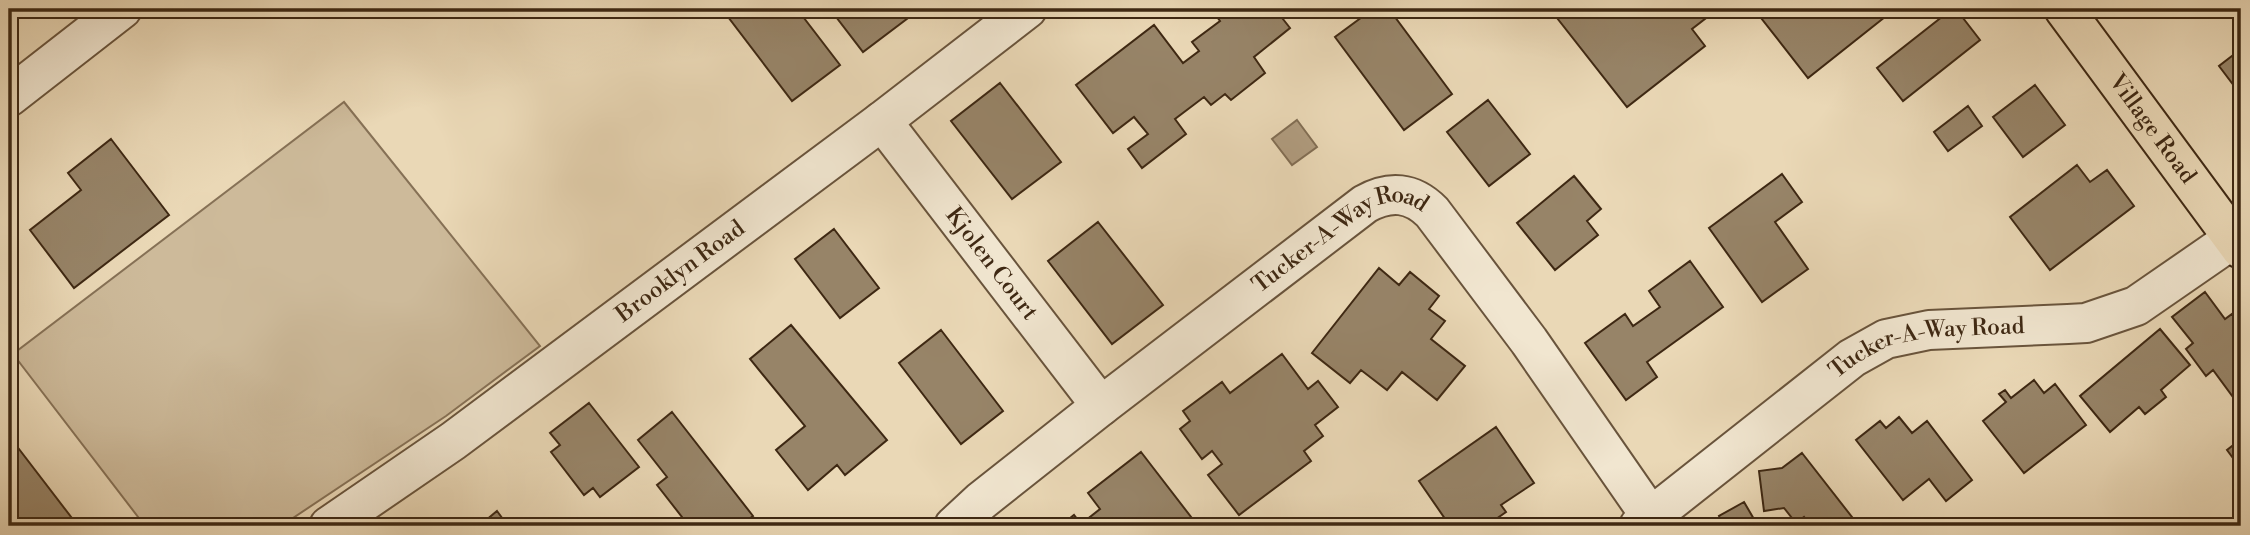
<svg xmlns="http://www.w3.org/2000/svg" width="2250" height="535" viewBox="0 0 2250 535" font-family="'Libre Bodoni',serif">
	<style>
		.green { fill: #cdba9a; stroke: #867156; stroke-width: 2 }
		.water { fill: #b09c7f; stroke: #826e54; stroke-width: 2 }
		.building { fill: #978468; stroke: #3e2813; stroke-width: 2 }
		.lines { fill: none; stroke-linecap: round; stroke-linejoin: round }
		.minor-casing { stroke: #69543c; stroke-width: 42 }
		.major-casing { stroke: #3e2813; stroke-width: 42 }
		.minor { stroke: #f1e6d0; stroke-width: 38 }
		.major { stroke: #ead8b6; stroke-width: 38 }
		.labels { text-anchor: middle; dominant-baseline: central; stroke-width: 5; stroke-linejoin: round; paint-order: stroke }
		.street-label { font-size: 23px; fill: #3e2813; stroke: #f1e6d0 }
	</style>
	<rect width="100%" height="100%" fill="#ead8b6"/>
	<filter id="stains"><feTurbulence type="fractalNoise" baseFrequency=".00286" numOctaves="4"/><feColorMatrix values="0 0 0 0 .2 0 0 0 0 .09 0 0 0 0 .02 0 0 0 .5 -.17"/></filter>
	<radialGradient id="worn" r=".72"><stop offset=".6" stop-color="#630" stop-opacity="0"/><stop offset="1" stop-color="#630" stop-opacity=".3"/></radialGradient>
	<path class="green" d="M344,102L540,346L446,416L281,526H145L13,354Z"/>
	<path class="water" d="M1297,120L1317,147L1292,165L1272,139Z"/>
	<path class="building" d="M722,9H797L840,65L792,101Z
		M830,9H920L863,52Z
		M1219,9H1275L1290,28L1254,57L1265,73L1231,100L1225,94L1211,105L1204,97L1175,119L1186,134L1142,168L1128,149L1148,134L1134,117L1113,133L1076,85L1154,25L1183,63L1199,51L1192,42L1220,21L1214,13Z
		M1373,9H1389L1452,94L1404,130L1335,37Z
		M1550,9H1705L1710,15L1692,29L1705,46L1627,107Z
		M1754,9H1895L1808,78Z
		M1952,9H1956L1980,40L1903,101L1877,68Z
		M2241,49V95L2219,66Z
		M1000,83L1061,162L1012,199L951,121Z
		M2035,85L2065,125L2023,157L1993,117Z
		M1488,100L1530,154L1489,186L1447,132Z
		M1968,106L1982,126L1948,151L1934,132Z
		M111,139L169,215L74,288L30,230L81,190L68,173Z
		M2077,165L2090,182L2107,170L2134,206L2050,270L2010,217Z
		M1782,174L1802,202L1775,222L1808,269L1762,302L1709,228Z
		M1574,176L1601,209L1587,221L1598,235L1555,270L1517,223Z
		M1098,222L1163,305L1112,344L1048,261Z
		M834,229L879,288L840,318L795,259Z
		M1690,261L1723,307L1647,362L1657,377L1626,400L1585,343L1625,314L1633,326L1660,307L1649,291Z
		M1379,268L1399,285L1410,272L1439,296L1429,309L1445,321L1431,339L1465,366L1437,400L1402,372L1387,390L1361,370L1350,383L1312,353Z
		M2205,292L2225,319L2232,314L2241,326V391L2233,397L2213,370L2206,376L2186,349L2193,343L2172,317Z
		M791,325L887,440L845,475L837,465L808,490L776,450L805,426L750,359Z
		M2160,329L2190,365L2161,390L2166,397L2145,414L2139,407L2110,432L2080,396Z
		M941,330L1003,411L961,444L899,363Z
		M1282,354L1308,389L1318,381L1338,407L1315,425L1323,436L1304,451L1311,461L1239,515L1208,475L1222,464L1212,451L1202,459L1180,429L1190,421L1183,411L1222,382L1230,393Z
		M2034,380L2044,393L2055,384L2086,425L2024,473L1983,421L2006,402L1999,394L2005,390L2011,398Z
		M589,403L639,467L600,497L593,488L584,495L551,452L560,445L550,433Z
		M672,412L753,516L740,526H689L657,485L667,477L638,440Z
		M1899,417L1912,433L1927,421L1972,480L1946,501L1929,479L1903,500L1856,440L1880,421L1886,428Z
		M1496,427L1534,483L1501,505L1506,512L1486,526H1450L1419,481Z
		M9,436L78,526H9Z
		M2241,439V469L2227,450Z
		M1141,452L1198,526H1060L1074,515L1081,524L1100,509L1088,493Z
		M1802,453L1859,526H1811L1804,517L1796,523L1784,508L1764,511L1759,471L1782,468Z
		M1744,502L1758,526H1724L1719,516Z
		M497,511L508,526H479Z"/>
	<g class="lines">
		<g class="minor-casing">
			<g id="minor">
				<path d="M9,97L122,9"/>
				<path id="s1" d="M882,121L1101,406"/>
				<path id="s2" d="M329,526L453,441L882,121L1027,9"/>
				<path id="s3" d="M954,526L981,501L1101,406L1365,204C1390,190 1412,192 1432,212L1529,341L1651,517"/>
				<path id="s4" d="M1639,526L1852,358L1886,339L1929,330L2068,324L2086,323L2136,306L2233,239"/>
			</g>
		</g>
		<g class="major-casing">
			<g id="major">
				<path id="s5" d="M2064,9L2241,249"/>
			</g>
		</g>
		<use href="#minor" class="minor"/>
		<use href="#major" class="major"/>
	</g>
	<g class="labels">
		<g class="street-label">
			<text stroke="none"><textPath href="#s5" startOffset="149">Village Road</textPath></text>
			<text stroke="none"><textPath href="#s3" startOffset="486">Tucker-A-Way Road</textPath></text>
			<text stroke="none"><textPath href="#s1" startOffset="180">Kjolen Court</textPath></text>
			<text stroke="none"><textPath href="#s2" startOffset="434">Brooklyn Road</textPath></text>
			<text stroke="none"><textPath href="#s4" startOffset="348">Tucker-A-Way Road</textPath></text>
		</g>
	</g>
	<rect width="2250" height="535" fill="none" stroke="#ead8b6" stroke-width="35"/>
	<rect x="10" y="10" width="2229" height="514" fill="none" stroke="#3e2813" stroke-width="3.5"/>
	<rect x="18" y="18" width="2215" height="500" fill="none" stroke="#3e2813" stroke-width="2"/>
	<rect width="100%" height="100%" filter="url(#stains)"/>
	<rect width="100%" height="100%" fill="url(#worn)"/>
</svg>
